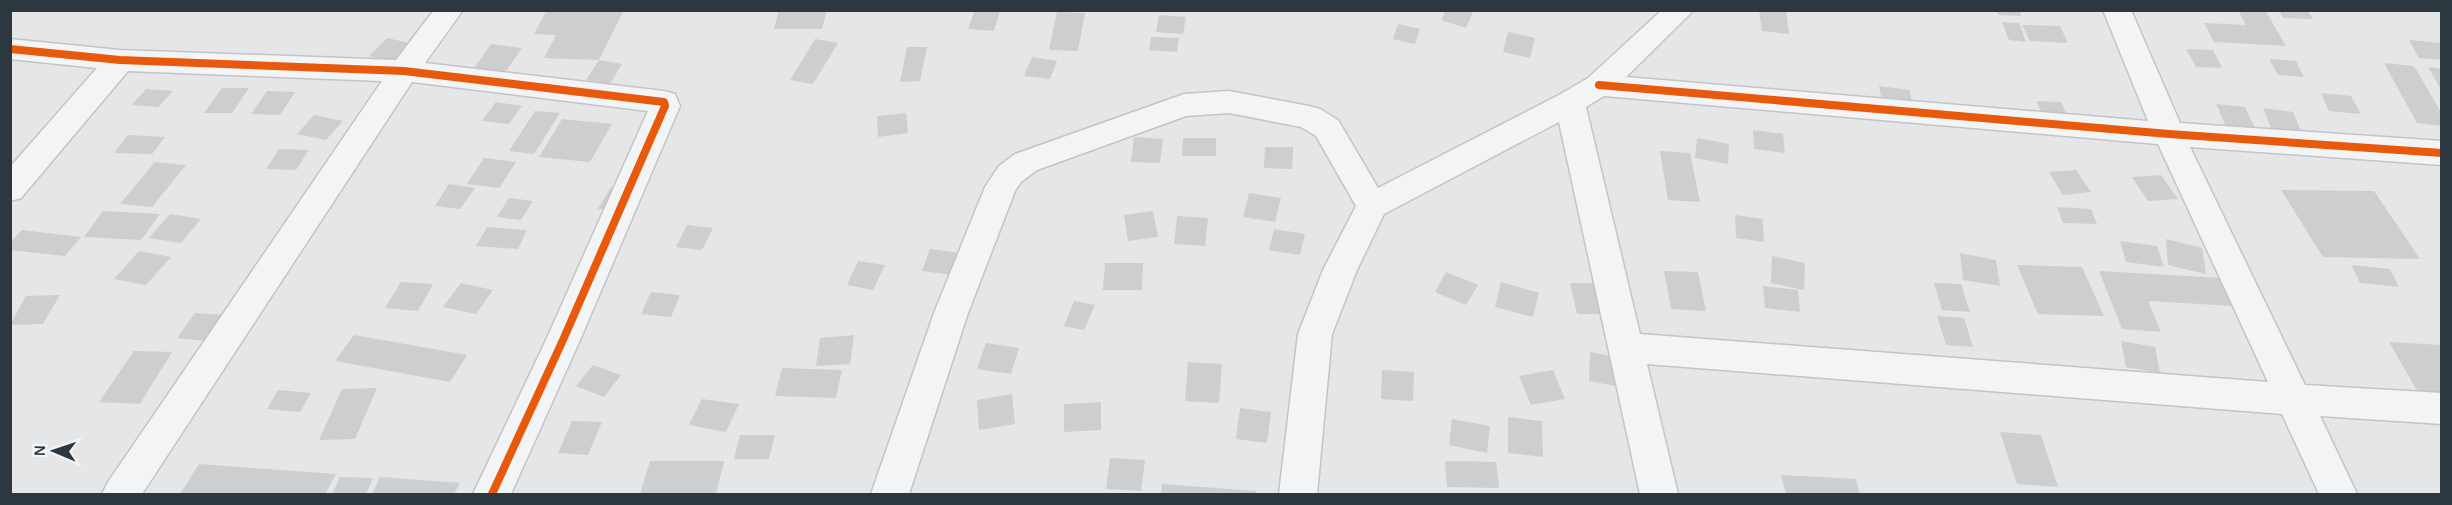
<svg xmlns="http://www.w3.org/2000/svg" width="2452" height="505" viewBox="0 0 2452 505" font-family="Karla,sans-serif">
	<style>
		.building { fill: #ccced0 }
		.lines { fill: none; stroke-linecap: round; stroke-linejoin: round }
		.minor-casing { stroke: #c2c4c6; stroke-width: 3 }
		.minor { fill: #f3f4f5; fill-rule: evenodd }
		.cycleway-casing { stroke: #f2f5f7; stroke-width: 11 }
		.cycleway { stroke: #e8590c; stroke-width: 8 }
	</style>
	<rect width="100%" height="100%" fill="#e4e6e8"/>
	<path class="building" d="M547,10H624L599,60L544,58L556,35L534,34Z
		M779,10H827L822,29H774Z
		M975,10L1000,11L994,31L968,29Z
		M1446,10H1467L1473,12L1466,28L1441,20Z
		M1759,10L1786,12L1789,34L1762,31Z
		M1997,10H2019L2021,16L1999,15Z
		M2238,10H2265L2286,46L2214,42L2204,23L2246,25Z
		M2279,10H2307L2313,19L2283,18Z
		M1057,12L1085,13L1078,51L1049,50Z
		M1159,15L1186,17L1183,34L1156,32Z
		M2002,22L2019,23L2026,42L2009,40Z
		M1398,24L1420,29L1415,44L1393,39Z
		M2022,25L2060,26L2068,43L2030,41Z
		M1508,32L1535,38L1530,58L1503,52Z
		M1151,37L1179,38L1177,52L1149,50Z
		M387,38L414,44L397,63L369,56Z
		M815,39L838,43L813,84L790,80Z
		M2409,40L2442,43V60L2419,58Z
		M491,44L522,48L504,74L473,70Z
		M907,47H927L920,81L900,82Z
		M2186,49L2213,50L2222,68L2196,67Z
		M1032,57L1057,61L1050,79L1024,76Z
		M2269,59L2296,61L2304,77L2278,75Z
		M599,60L622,64L610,84L586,80Z
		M2384,63L2414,66L2442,114V126L2417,123Z
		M2428,67L2442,69V91Z
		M1879,86L1910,90L1913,110L1883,106Z
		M222,88H249L232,113H204Z
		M146,89L173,91L158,107L132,105Z
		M267,91L295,92L280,115L251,114Z
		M2321,93L2351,96L2361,114L2329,111Z
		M2036,101L2061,102L2069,119L2044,118Z
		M496,102L522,106L509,124L482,121Z
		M2216,104L2245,107L2255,128L2226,126Z
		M2263,108L2293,112L2302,134L2272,130Z
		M535,111L560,113L534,154L509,151Z
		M906,113L908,133L878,137L877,116Z
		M314,115L343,121L326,140L297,134Z
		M562,119L612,124L590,162L539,157Z
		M1753,130L1783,134L1785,153L1754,149Z
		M128,135L165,137L152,154L114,153Z
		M1134,137L1163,139L1160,163L1131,162Z
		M1183,138H1216V156H1182Z
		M1697,138L1729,144L1728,164L1695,158Z
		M1265,147H1293L1292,169L1264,168Z
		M279,149L309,150L296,170L266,169Z
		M1660,151L1690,153L1700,202L1668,200Z
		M484,158L516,162L499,188L467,184Z
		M155,162L186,165L152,207L120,204Z
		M2076,170L2091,192L2063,195L2049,172Z
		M2161,175L2178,199L2148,201L2132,177Z
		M449,184L475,188L460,209L435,206Z
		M611,187L636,190L623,212L598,209Z
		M2281,190L2374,191L2420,259L2323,257Z
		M1249,193L1281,198L1275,222L1243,217Z
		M509,198L533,201L521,220L497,217Z
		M2057,207L2091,209L2097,224L2063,223Z
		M103,211L160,214L141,240L84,237Z
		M1153,211L1158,237L1128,241L1124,215Z
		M170,214L201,219L181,243L149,238Z
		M1735,215L1763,219L1764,242L1736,238Z
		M1177,216L1208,218L1205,246L1174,244Z
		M687,225L713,228L702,250L676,247Z
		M487,227L527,230L518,249L476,246Z
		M1274,229L1305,234L1300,255L1269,250Z
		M22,230L81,237L65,256L10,250V243Z
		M2166,239L2202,248L2206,274L2168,265Z
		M2120,241L2157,246L2164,267L2126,262Z
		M930,249L960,253L952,275L922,271Z
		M139,251L171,257L146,285L114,279Z
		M1960,253L1996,260L2000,286L1963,280Z
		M1772,256L1805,263L1804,290L1771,283Z
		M858,261L885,265L873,290L847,285Z
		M1105,263H1143L1142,290H1103Z
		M2017,265L2082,267L2104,316L2038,314Z
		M2351,265L2390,269L2399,287L2360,283Z
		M1664,271L1698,272L1706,311L1671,309Z
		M2099,271L2221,278L2234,306L2148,301L2161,332L2122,329Z
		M1446,272L1478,285L1466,305L1435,292Z
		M401,282L433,284L418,311L385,308Z
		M1501,282L1539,293L1533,317L1495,307Z
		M461,283L493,290L476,314L443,307Z
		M1570,283H1613L1620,314H1577Z
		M1934,283L1961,284L1970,312L1942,310Z
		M1763,286L1798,290L1800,312L1765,308Z
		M651,292L680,295L671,317L641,314Z
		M60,295L43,324L10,325L26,296Z
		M1074,301L1095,305L1084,330L1064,326Z
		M195,313L225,315L206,341L177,338Z
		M1937,316L1964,318L1973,347L1946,345Z
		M354,335L467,355L450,382L335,361Z
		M854,335L850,364L816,366L820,338Z
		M2121,341L2155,347L2160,373L2126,367Z
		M2389,342L2442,345V402L2423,401Z
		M986,343L1019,348L1011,374L977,369Z
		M134,351L172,352L140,404L99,402Z
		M1590,352L1628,359L1626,388L1589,381Z
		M1188,362L1222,364L1219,403L1185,401Z
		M593,365L621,375L604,397L576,386Z
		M782,368L842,370L836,398L775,396Z
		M1382,370L1414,372L1413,401L1381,399Z
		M1553,370L1565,399L1531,405L1519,376Z
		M377,388L355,439L319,440L342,389Z
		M278,390L311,393L300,412L267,409Z
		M1012,394L1015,424L979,430L977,400Z
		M702,399L739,404L726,432L689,425Z
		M1101,402V430L1064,432V404Z
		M1240,408L1271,412L1267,443L1236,439Z
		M1508,417L1542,421L1543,457L1508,453Z
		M1452,419L1490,426L1487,453L1449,445Z
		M572,421L602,422L588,455L558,453Z
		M2000,432L2041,435L2058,487L2017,484Z
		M740,435H775L769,459H734Z
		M1110,458L1145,460L1141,491L1106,489Z
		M650,461H724L716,494H640Z
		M1445,461L1496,462L1499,488L1447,487Z
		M199,464L336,474L325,494H180Z
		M1781,475L1856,479L1860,494H1786Z
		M340,477L373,478L366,494H332Z
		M380,477L460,483L454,494H372Z
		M1162,484L1256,491V494H1161Z"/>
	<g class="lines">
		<g class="minor-casing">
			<path id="minor" d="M434,10H463L425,63L664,91L675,94L680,106L580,340L511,494H473L546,340L648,111L412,82L142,494H102L108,482L382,81L128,71L21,198L10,201V167L97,68L10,59V39L120,50L396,60Z
				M1662,10H1694L1626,77L2148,121L2103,10H2131L2180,123L2442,141V165L2190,147L2305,385L2442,393V424L2320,416L2357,494H2319L2282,414L1647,364L1678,494H1640L1559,122L1384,214L1357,270L1332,334L1317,494H1279L1298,334L1323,270L1356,206L1316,136L1301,127L1229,113L1186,116L1037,170L1021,182L1015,191L968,313L909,494H871L934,313L985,187L999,166L1015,154L1184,94L1229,91L1309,106L1320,109L1338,120L1378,188L1559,95L1588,78ZM1604,96L2158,144L2268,382L1640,334L1586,107Z"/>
		</g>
		<use href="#minor" class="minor"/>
		<g class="cycleway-casing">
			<path id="cycleway" d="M10,49L120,60L404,71L664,102L665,106L563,340L492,494
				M1599,85L2169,134L2442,153"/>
		</g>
		<use href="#cycleway" class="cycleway"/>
	</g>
	<rect width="2452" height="505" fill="none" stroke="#2c3840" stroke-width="24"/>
	<g transform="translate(54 451) rotate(272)" stroke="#f2f5f7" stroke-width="4.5" paint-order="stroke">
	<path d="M0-4.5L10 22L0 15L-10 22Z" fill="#2c3840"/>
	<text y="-9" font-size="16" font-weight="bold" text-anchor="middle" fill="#2c3840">N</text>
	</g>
</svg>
